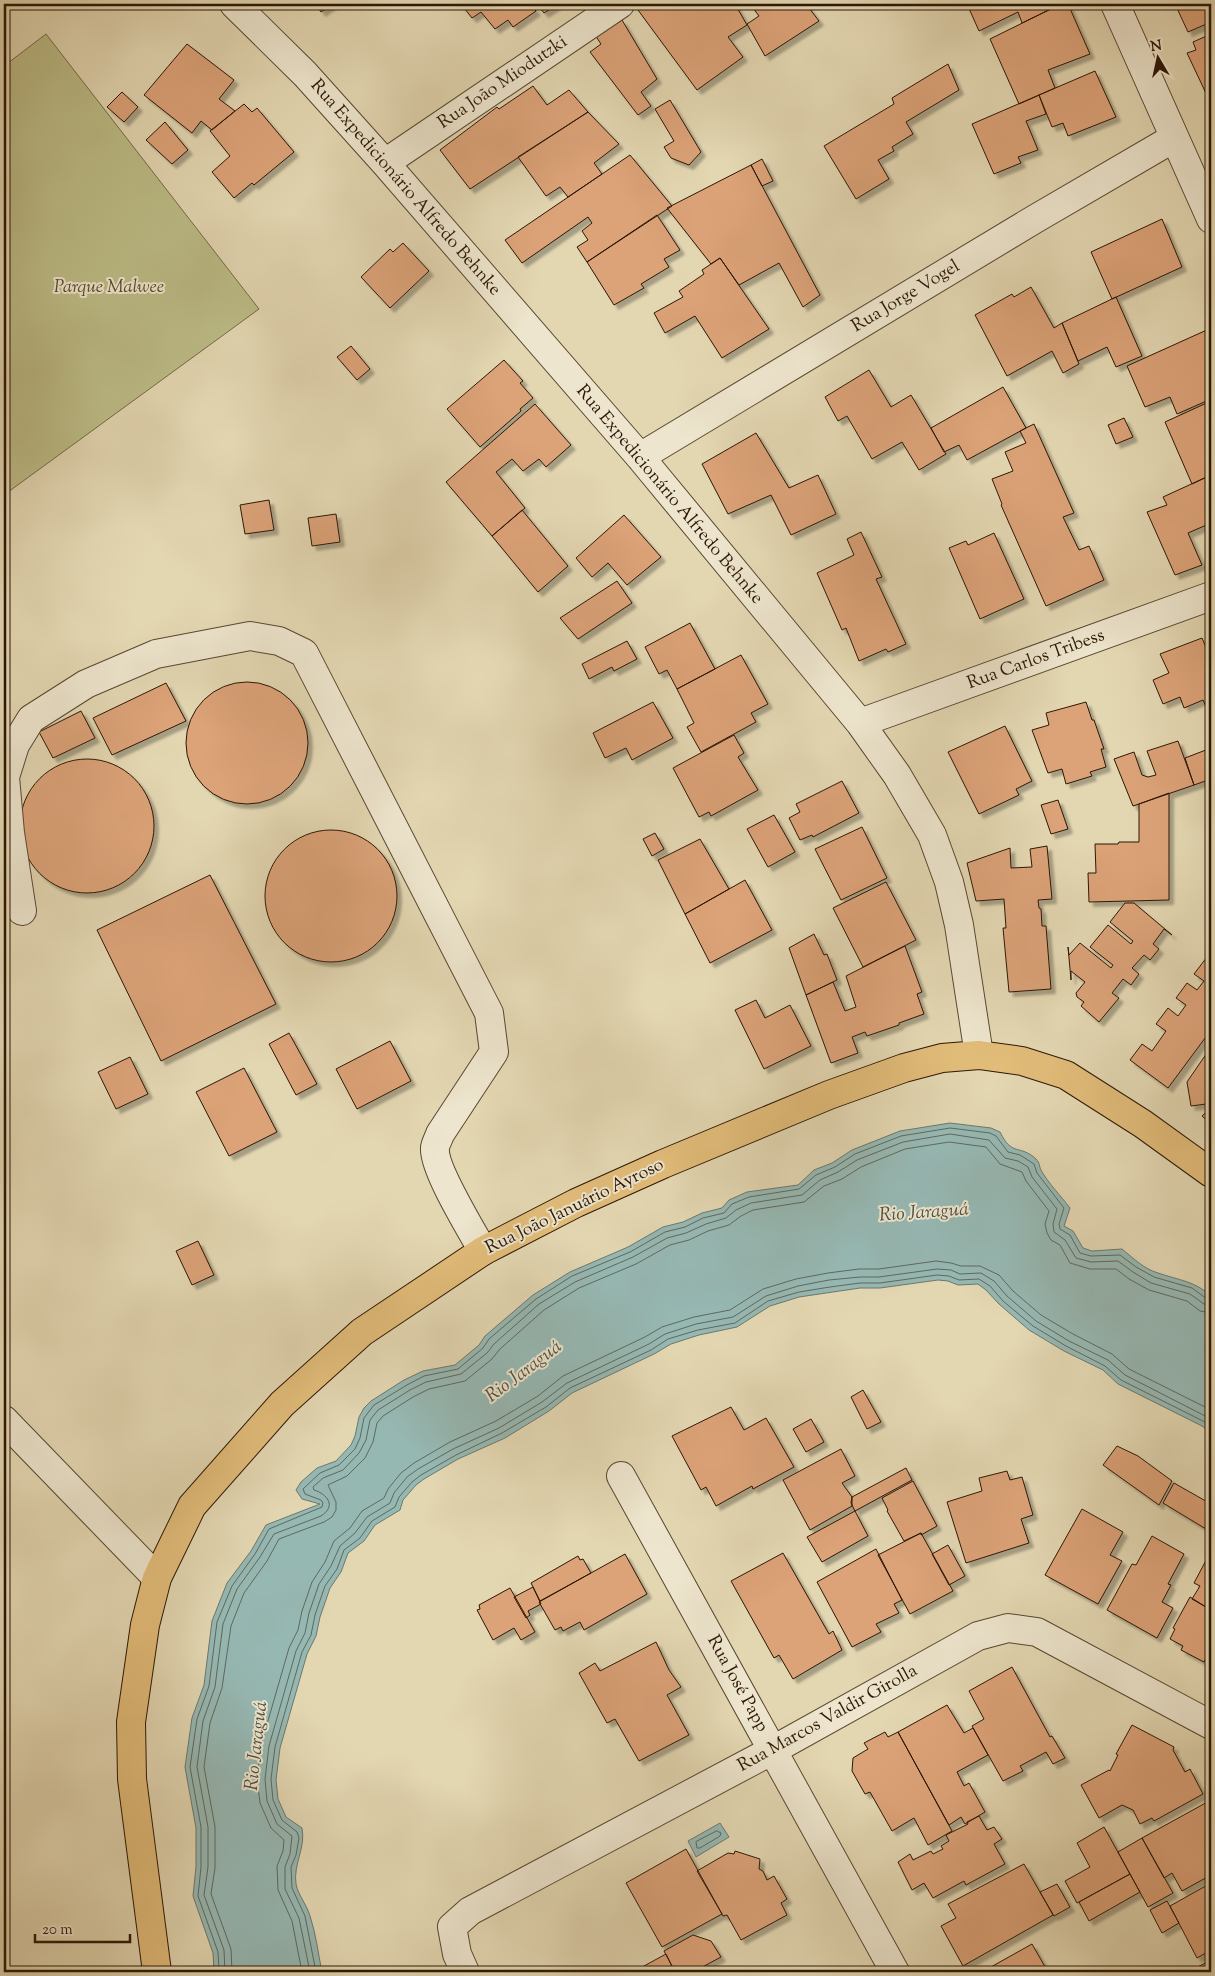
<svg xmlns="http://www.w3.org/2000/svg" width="1215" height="1976" viewBox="0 0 1215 1976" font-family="'Sorts Mill Goudy',serif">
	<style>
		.green { fill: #bcbc87; stroke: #746a46 }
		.water { fill: #96b8b3; stroke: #6b786d }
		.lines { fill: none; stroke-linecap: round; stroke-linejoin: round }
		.shore { stroke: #60685c; stroke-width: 1 }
		.building { fill: #dca278; stroke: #2b1705; filter: url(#shadow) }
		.minor-casing { stroke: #594730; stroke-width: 30 }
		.major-casing { stroke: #2b1705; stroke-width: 30 }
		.minor { stroke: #ede5cd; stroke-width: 28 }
		.major { stroke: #e2bc79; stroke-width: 28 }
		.labels { text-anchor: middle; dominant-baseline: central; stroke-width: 4; stroke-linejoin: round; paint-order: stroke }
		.street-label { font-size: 18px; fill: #2b1705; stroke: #ede5cd }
		.park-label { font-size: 18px; font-style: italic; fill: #56492c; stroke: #ede5cd }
		.water-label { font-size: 19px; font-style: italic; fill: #504f42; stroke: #ede5cd }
	</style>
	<defs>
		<filter id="shadow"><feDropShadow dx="4.5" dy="4.5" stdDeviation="1" flood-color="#0004"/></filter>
	</defs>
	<rect width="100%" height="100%" fill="#e3d7b2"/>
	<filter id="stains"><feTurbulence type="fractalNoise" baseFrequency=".004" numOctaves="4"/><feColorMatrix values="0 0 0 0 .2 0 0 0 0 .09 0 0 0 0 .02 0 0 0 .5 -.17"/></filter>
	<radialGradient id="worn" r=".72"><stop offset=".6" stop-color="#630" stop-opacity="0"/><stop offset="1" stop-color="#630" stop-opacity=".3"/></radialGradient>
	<path class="green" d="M46,34L259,309L4,495V66Z"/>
	<path class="water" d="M950,1123L991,1128L1000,1132C1012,1157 1020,1144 1036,1159C1040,1163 1039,1166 1041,1170C1048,1183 1061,1196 1070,1208L1064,1226L1073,1231L1083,1248L1092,1251L1122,1249C1133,1258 1144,1269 1158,1273C1178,1280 1195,1281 1211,1296V1433L1202,1426L1118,1384L1103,1370L1064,1351L1029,1330L999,1304L986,1290L978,1284L958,1285L948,1281L938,1280L880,1288H860L799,1297L770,1306L737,1327L699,1335L671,1344L654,1354L572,1393L549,1411L505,1438L458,1459L424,1479L416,1485L403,1500L400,1510L375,1525L364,1541L348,1553L341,1572L330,1588L320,1617L316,1636L307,1654L280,1748L276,1780L278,1799L286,1817L302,1828C306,1848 293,1864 296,1884C298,1895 307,1905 310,1916C316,1934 318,1953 322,1972H214L213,1953L193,1896L196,1867V1828L185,1767L192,1718L204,1685L212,1621L227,1583L251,1551L266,1525L320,1504L302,1499L296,1490L301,1482L317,1468L336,1461L351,1445L355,1436L359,1417L364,1408L371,1401L404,1380L423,1371L455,1365L479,1345L485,1336L533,1295L570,1272L628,1247L663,1227L683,1222L702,1213L722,1208L729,1200L747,1192L798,1185L814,1170L832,1163L852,1150L900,1131Z
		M720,1823L729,1837L696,1857L688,1841Z"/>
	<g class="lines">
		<path class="shore" d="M717,1831L721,1833L720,1836L700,1848H697L696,1842Z
			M219,1972L218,1952L198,1896L201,1867V1827L190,1767L197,1719L209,1686L217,1622L232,1586L255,1554L269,1529L322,1507L323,1503L321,1500L305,1494L303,1489L320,1473L339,1465L355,1449L360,1438L364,1418L374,1405L407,1385L424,1376L458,1369L483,1348L489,1339L536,1299L572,1276L630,1252L665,1232L685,1227L703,1218L724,1213L732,1204L749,1197L799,1189L816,1175L835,1167L855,1154L901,1136L950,1128L990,1133L996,1136L1008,1152L1020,1155L1034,1164L1037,1173L1064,1208L1059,1224L1060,1229L1070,1235L1080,1253L1091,1256L1120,1255L1136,1267L1154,1277L1192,1288L1207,1299L1211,1300
			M225,1972L224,1950L204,1895L208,1867V1827L197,1767L203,1721L215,1687L223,1624L237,1589L260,1557L274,1534L321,1516C337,1506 327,1494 314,1490L313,1487L323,1478L343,1470L359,1453L366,1440L370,1420L378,1410L410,1390L426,1382L461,1374L487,1353L494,1344L539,1304L575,1282L633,1257L667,1238L686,1233L706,1224L726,1218L736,1210L751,1203L802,1195L820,1180L838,1172L857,1160L903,1142L950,1134L989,1140L1005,1158L1018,1161L1028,1167L1032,1177L1057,1209L1053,1224L1054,1232L1065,1240L1076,1258L1091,1262L1118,1261L1133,1272L1151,1283L1190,1294L1204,1304L1211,1306
			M232,1972L231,1949L211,1894L215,1868V1827L204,1767L210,1723L222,1688L231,1626L244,1593L267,1561L279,1539L324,1522L332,1517L336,1510V1502L328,1485L347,1476L365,1458L373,1442L377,1423L383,1416L413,1397L429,1389L465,1381L492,1359L500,1349L544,1310L579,1288L636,1264L670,1245L689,1240L708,1231L729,1225L741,1216L753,1210L804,1202L824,1186L842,1179L861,1167L905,1149L949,1142L986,1147L1000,1164L1022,1172L1026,1181L1049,1211L1045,1224L1047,1233L1051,1240L1060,1245L1070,1263L1090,1269H1116L1129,1279L1149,1290L1187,1301L1200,1311L1211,1313
			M302,1972L292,1921L278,1890L277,1866L283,1851L284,1840L271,1828L260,1803L257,1778L261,1745L289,1648L298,1630L302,1611L312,1582L325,1562L334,1541L350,1528L362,1511L384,1498L388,1489L401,1473L414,1463L450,1442L496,1421L538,1396L563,1376L645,1337L662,1327L694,1317L730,1310L763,1289L796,1279L828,1273L859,1269H879L936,1261L951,1263L961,1266H980L999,1275L1013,1291L1041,1315L1073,1334L1112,1354L1129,1369L1211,1410
			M310,1972L299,1918L285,1889V1867L290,1854L292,1836L277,1824L267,1801L265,1779L269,1746L296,1651L305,1633L309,1613L319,1584L331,1566L340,1546L355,1533L367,1517L390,1503L394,1493L407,1477L418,1469L453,1449L499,1428L542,1402L567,1383L649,1344L665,1334L696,1324L733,1317L766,1296L798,1286L829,1280L860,1277H879L937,1269L951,1270L960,1274L981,1273L994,1281L1007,1296L1036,1321L1069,1341L1108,1360L1125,1375L1211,1419
			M316,1972L305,1916L292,1888L291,1867L296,1855L299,1838L297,1832L282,1820L273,1800L271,1779L275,1747L302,1652L311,1635L315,1615L325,1586L337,1569L344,1550L360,1538L372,1521L395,1507L399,1497L412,1482L421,1475L456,1455L502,1433L546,1407L570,1388L651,1350L668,1339L698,1330L735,1323L768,1301L799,1292L830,1287L860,1283H880L937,1275L949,1276L959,1280L979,1279L990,1286L1003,1301L1033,1326L1066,1346L1105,1366L1121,1380L1205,1422L1211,1427"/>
	</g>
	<path class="building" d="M316,4H333L321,12Z
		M461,4H530L536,11L513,27L508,20L495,29L481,12L472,18Z
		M537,4H558L544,13Z
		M649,4H735L747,25L728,37L743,57L697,90L638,10Z
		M750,4H806L819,21L765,56L747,24L759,16Z
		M967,4H1061L1022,23L1018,12L979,31Z
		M1061,4H1068L1090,54L1048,70L1055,88L1019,104L990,39Z
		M1175,4H1211V22L1188,32Z
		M622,20L657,79L641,92L651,106L638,115L590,52L601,44L595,35Z
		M1211,34V104L1187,53L1196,50L1193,42Z
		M187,44L234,80L219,99L235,111L212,130L201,121L192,133L144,95Z
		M948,64L959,90L906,122L913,134L892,147L894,151L878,160L889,179L856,199L824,146L894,104L892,98Z
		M1095,71L1116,117L1068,136L1063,123L1052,127L1039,95Z
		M533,86L547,105L569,90L588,112L470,189L440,150L497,107L499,109Z
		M122,92L138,107L124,122L107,107Z
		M1039,95L1046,114L1026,121L1038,150L1018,157L1021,163L994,174L972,124Z
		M670,100L701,152L689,165L671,158L664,147L674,141L655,109Z
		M244,104L252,112L257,108L294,152L254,185L252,183L234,198L212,172L230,156L210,131Z
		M588,112L619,144L594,163L602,174L568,197L560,187L546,196L518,157Z
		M165,122L188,150L172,164L146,140Z
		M630,155L672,206L587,262L577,247L588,240L582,231L592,223L588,217L522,263L505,240Z
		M762,159L773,181L762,186L751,165Z
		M751,165L820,295L803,307L779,263L739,285L720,258L711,264L667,208Z
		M657,215L680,250L664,259L669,267L641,284L644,288L614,305L587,262Z
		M1162,219L1182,267L1112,299L1091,252Z
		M403,243L429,271L390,308L361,277L390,249L393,252Z
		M720,258L769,329L722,358L695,316L665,333L654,313L683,297L679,291L704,274L702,270Z
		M1031,287L1054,328L1062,323L1079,364L1063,373L1052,351L1007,376L975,315L1012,294L1014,297Z
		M1116,297L1142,356L1116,367L1107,347L1078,361L1062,323Z
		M1209,329L1211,334V399L1177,414L1170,397L1145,407L1127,366Z
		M351,346L370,369L357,380L337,357Z
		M504,360L523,381L520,383L533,398L520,409L521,411L480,447L447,409Z
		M869,370L891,407L911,395L946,454L919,470L902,442L872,459L847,416L838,421L825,397Z
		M1003,387L1026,428L967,460L959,445L944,452L931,428Z
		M1211,401V475L1192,484L1165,422Z
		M535,404L571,445L546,467L539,459L523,471L512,459L496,472L525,508L492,536L446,482Z
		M1124,418L1133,437L1116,444L1108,425Z
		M1034,424L1074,513L1063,517L1079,550L1089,546L1104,580L1046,606L1001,505L1002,504L992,479L1013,471L1005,452L1026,443L1020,431Z
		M756,433L789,488L818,475L836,514L791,535L771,495L728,514L702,464Z
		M1211,475V523L1188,533L1202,565L1175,575L1147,512L1167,505L1163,497Z
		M269,500L274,530L245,534L240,505Z
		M522,510L568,566L538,592L492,536Z
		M336,514L340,542L312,546L308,518Z
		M624,515L661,557L627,585L608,563L592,577L576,558Z
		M861,532L882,577L876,579L906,644L888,652L886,649L859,661L846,628L842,630L817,573L854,555L847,539Z
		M994,533L1024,599L980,619L949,548L966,541L968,545Z
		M617,581L632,603L578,639L560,618Z
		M690,623L715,669L677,689L667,670L659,674L645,647Z
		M1202,638L1211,659V718L1203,700L1184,708L1180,697L1163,704L1153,680L1169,673L1160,654Z
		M627,641L637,659L614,671L612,667L589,679L582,664Z
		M741,655L768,704L751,713L756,722L701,752L687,727L694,723L677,689Z
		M186 743a61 61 0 1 1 122 0a61 61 0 1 1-122 0Z
		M166,683L186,721L112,755L93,718Z
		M653,702L673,738L632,760L626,748L605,758L593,733Z
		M1086,702L1092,720H1094L1104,749H1101L1106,767L1090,772L1092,776L1066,784L1062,769L1048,773L1032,730L1049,725L1046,713Z
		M81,711L95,738L53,758L39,732Z
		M1005,726L1032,781L1016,789L1019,795L979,814L948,752Z
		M734,735L744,753L738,757L758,790L711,816L709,812L699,817L673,768Z
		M1178,741L1194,785L1133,806L1114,759L1134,752L1142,775L1148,777L1156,775L1147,751Z
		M1211,748V779L1194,785L1185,758Z
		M20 826a67 67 0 1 1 134 0a67 67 0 1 1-134 0Z
		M842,781L859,813L813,837L812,835L800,840L789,818L800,812L796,804Z
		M1169,793V900L1089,902L1088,873H1096L1095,844H1118L1119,842H1139V804Z
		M1058,800L1068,829L1051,834L1041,805Z
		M774,815L795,852L768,867L747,829Z
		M862,827L887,878L841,900L815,849Z
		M265 896a66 66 0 1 1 132 0a66 66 0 1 1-132 0Z
		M655,833L664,849L652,856L643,839Z
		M700,839L729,889L685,914L658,860Z
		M1047,846L1052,899L1038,900L1039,908L1041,909L1042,926H1046L1051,989L1009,992L1003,928H1006L1004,899L976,901L967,863L1010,848L1011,868L1032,867L1030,849Z
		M210,875L276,1004L161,1061L97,930Z
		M745,880L772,930L710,963L685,914Z
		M886,882L916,940L863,967L833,908Z
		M1125,903H1134L1172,935L1164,929L1153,944L1159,949L1150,960L1144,955L1132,968L1139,974L1131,985L1123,979L1112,993L1119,998L1099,1022L1081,1006L1084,1002L1077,997L1076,993L1085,982L1071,971V980L1068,947L1069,955L1080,943L1111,968L1113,965L1090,947L1108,925L1131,944L1133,941L1110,922Z
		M814,934L824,955L827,954L837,980L806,995L789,948Z
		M905,946L922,992L917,994L924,1014L899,1023V1025L867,1036L865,1032L852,1037L858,1053L831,1063L806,995L833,982L845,1011L856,1007L846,976Z
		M1207,957L1211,960V1030L1168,1088L1130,1060L1142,1044L1152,1051L1166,1031L1156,1024L1168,1008L1178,1016L1186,1005L1176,998L1187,983L1197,990L1204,981L1194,974Z
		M756,1000L765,1018L790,1005L811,1046L764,1069L735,1010Z
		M289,1033L317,1084L296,1095L269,1044Z
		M390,1041L411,1081L357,1109L336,1069Z
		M1211,1047V1124L1202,1116L1207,1111L1206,1104L1191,1106L1187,1082Z
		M130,1057L148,1094L116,1109L98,1072Z
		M244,1068L277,1132L229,1156L196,1092Z
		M198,1241L214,1275L192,1285L176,1251Z
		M863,1390L881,1422L867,1429L851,1397Z
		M731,1407L744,1430L766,1418L794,1467L753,1489L752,1486L716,1506L706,1487L701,1490L672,1436Z
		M811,1419L824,1442L806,1452L793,1429Z
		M1117,1446L1138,1456L1172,1481L1159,1505L1103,1465Z
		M841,1449L855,1476L842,1483L852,1497V1506L810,1530L783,1480Z
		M906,1468L912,1480L855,1511L851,1503L852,1497Z
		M1007,1471L1010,1480L1022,1477L1033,1515L1021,1519L1029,1543L966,1563L947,1502L982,1491L979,1478Z
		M913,1481L937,1526L921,1535V1533L904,1541L887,1511L888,1510L882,1498Z
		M1174,1483L1211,1504V1532L1163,1503Z
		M1082,1509L1123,1532L1110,1555L1122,1561L1098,1604L1045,1575Z
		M855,1511L868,1536L822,1562L807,1537Z
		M921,1533L953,1591L910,1614L878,1555Z
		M1152,1536L1184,1554L1168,1584L1171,1585L1162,1602L1173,1608L1157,1638L1107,1610L1132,1564L1136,1565Z
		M948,1545L965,1576L949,1585L932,1554Z
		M876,1549L902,1600L894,1604L899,1613L876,1624L881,1632L852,1647L817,1582Z
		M1211,1551V1610L1192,1599L1200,1586L1194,1583Z
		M783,1553L829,1634L833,1631L842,1650L793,1679L779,1655L774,1658L731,1581Z
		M625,1554L647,1594L584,1630L580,1622L563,1631L561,1627L555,1630L539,1602Z
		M578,1556L580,1560L583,1559L591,1573L540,1601L531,1583Z
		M533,1587L541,1604L528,1611L530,1615L526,1618L514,1597Z
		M510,1588L535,1632L521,1640L514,1628L493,1640L477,1610L480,1609L479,1605Z
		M1190,1597L1211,1610V1648L1204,1662L1181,1650L1183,1646L1170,1639L1175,1629L1173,1628Z
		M656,1642L669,1670L681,1687L667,1695L689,1735L639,1761L615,1719L607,1723L579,1673L595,1663L600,1671Z
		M1012,1667L1050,1737L1052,1736L1065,1758L1053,1764L1046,1752L1020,1766L1023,1771L1003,1781L972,1726L984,1719L969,1691Z
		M947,1705L964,1733L973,1728L988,1755L957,1772L964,1786L969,1783L985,1812L965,1824L961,1817L949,1825L898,1732Z
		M1132,1725L1174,1747L1173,1750L1185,1772L1190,1769L1203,1794L1154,1821L1152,1818L1140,1824L1133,1810L1122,1805L1099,1818L1081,1785L1109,1770L1110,1771L1118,1755L1116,1754Z
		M885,1732L888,1737L898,1732L952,1831L928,1845L914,1818L892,1831L870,1792L865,1794L852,1771L853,1758L868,1749L864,1743Z
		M1211,1800V1875L1182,1891L1172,1873L1164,1878L1142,1838Z
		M979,1816L987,1830L994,1827L1002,1839L994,1844L1005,1864L966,1885L964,1881L933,1898L924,1883L912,1890L898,1862L910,1854L913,1860L931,1851L933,1854L943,1849L941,1846L949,1841L946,1835L968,1824L967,1822Z
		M1104,1827L1130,1874L1077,1903L1065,1881L1090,1867L1077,1843Z
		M1142,1838L1173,1893L1148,1907L1118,1852Z
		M686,1849L722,1914L662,1947L626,1883Z
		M735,1851L760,1859L759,1869L763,1871L767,1880L774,1876L787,1899L781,1903L787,1915L741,1940L727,1915L723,1916L722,1914L697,1871L728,1853L734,1854Z
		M1024,1864L1053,1915L963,1966L941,1926L956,1918L948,1904Z
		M1130,1874L1140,1892L1089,1921L1079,1902Z
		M1211,1883V1950L1197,1958L1170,1906Z
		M1057,1884L1070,1907L1054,1916L1040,1892Z
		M1167,1901L1179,1923L1162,1933L1150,1910Z
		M693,1935L711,1941L721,1957L693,1972H675L664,1951Z
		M1032,1944L1048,1972H982Z
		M666,1954L675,1972H633Z
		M1211,1960V1972H1188Z"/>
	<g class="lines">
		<g class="minor-casing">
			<path id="minor" d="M234,4L305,74L385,163L640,457L860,723L897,775L932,835L949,882L959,925L979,1055
				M1115,4L1211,219
				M385,163L620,4
				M640,457L1035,219L1174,138
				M860,723L1211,596
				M22,911L10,833L5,777L15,745L31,719L86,684L156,654L250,636L279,641L304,653L489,1013L494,1052L440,1134C439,1138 435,1144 435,1148C433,1168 472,1231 483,1251
				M4,1420L157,1578
				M621,1476L895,1972
				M465,1972L457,1954L452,1927L470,1911L773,1750L978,1636L1008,1628L1037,1632L1211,1725"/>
		</g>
		<g class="major-casing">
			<path id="major" d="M157,1972L132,1779L131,1722L145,1625L157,1578L192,1506L282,1404L362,1332L483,1251L576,1203L663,1164L829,1095L904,1068L942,1058L979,1055L1022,1061L1066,1075L1143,1124L1211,1173"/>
		</g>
		<use href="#minor" class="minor"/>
		<use href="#major" class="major"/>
	</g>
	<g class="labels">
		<g class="street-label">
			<text transform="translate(503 83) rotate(-34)">Rua João Miodutzki</text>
			<text transform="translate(405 188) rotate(49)">Rua Expedicionário Alfredo Behnke</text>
			<text transform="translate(906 297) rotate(-31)">Rua Jorge Vogel</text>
			<text transform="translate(669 495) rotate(50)">Rua Expedicionário Alfredo Behnke</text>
			<text transform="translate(1036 660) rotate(-20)">Rua Carlos Tribess</text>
			<text transform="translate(575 1207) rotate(-26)">Rua João Januário Ayroso</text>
			<text transform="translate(737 1684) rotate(61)">Rua José Papp</text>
			<text transform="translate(828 1719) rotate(-29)">Rua Marcos Valdir Girolla</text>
		</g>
		<g class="park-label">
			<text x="109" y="288">Parque Malwee</text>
		</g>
		<g class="water-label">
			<text transform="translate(924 1213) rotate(-4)">Rio Jaraguá</text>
			<text transform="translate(524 1372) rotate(-37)">Rio Jaraguá</text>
			<text transform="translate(257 1746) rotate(-84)">Rio Jaraguá</text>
		</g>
	</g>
	<rect width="1215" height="1976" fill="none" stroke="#e3d7b2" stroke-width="20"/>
	<rect x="5" y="5" width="1205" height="1966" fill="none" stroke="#2b1705" stroke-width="2.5"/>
	<rect x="10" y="10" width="1195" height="1956" fill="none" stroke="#2b1705"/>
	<g transform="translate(1158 58) rotate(351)" stroke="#ede5cd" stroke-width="4" paint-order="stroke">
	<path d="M0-4L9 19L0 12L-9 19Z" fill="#2b1705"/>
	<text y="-8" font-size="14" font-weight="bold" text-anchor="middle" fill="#2b1705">N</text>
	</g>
	<path d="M35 1934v8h95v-8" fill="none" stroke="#2b1705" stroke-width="2.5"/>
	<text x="42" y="1934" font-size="15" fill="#2b1705" stroke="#ede5cd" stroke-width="4" paint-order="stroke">20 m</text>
	<rect width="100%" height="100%" filter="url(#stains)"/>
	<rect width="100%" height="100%" fill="url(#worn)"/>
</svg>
